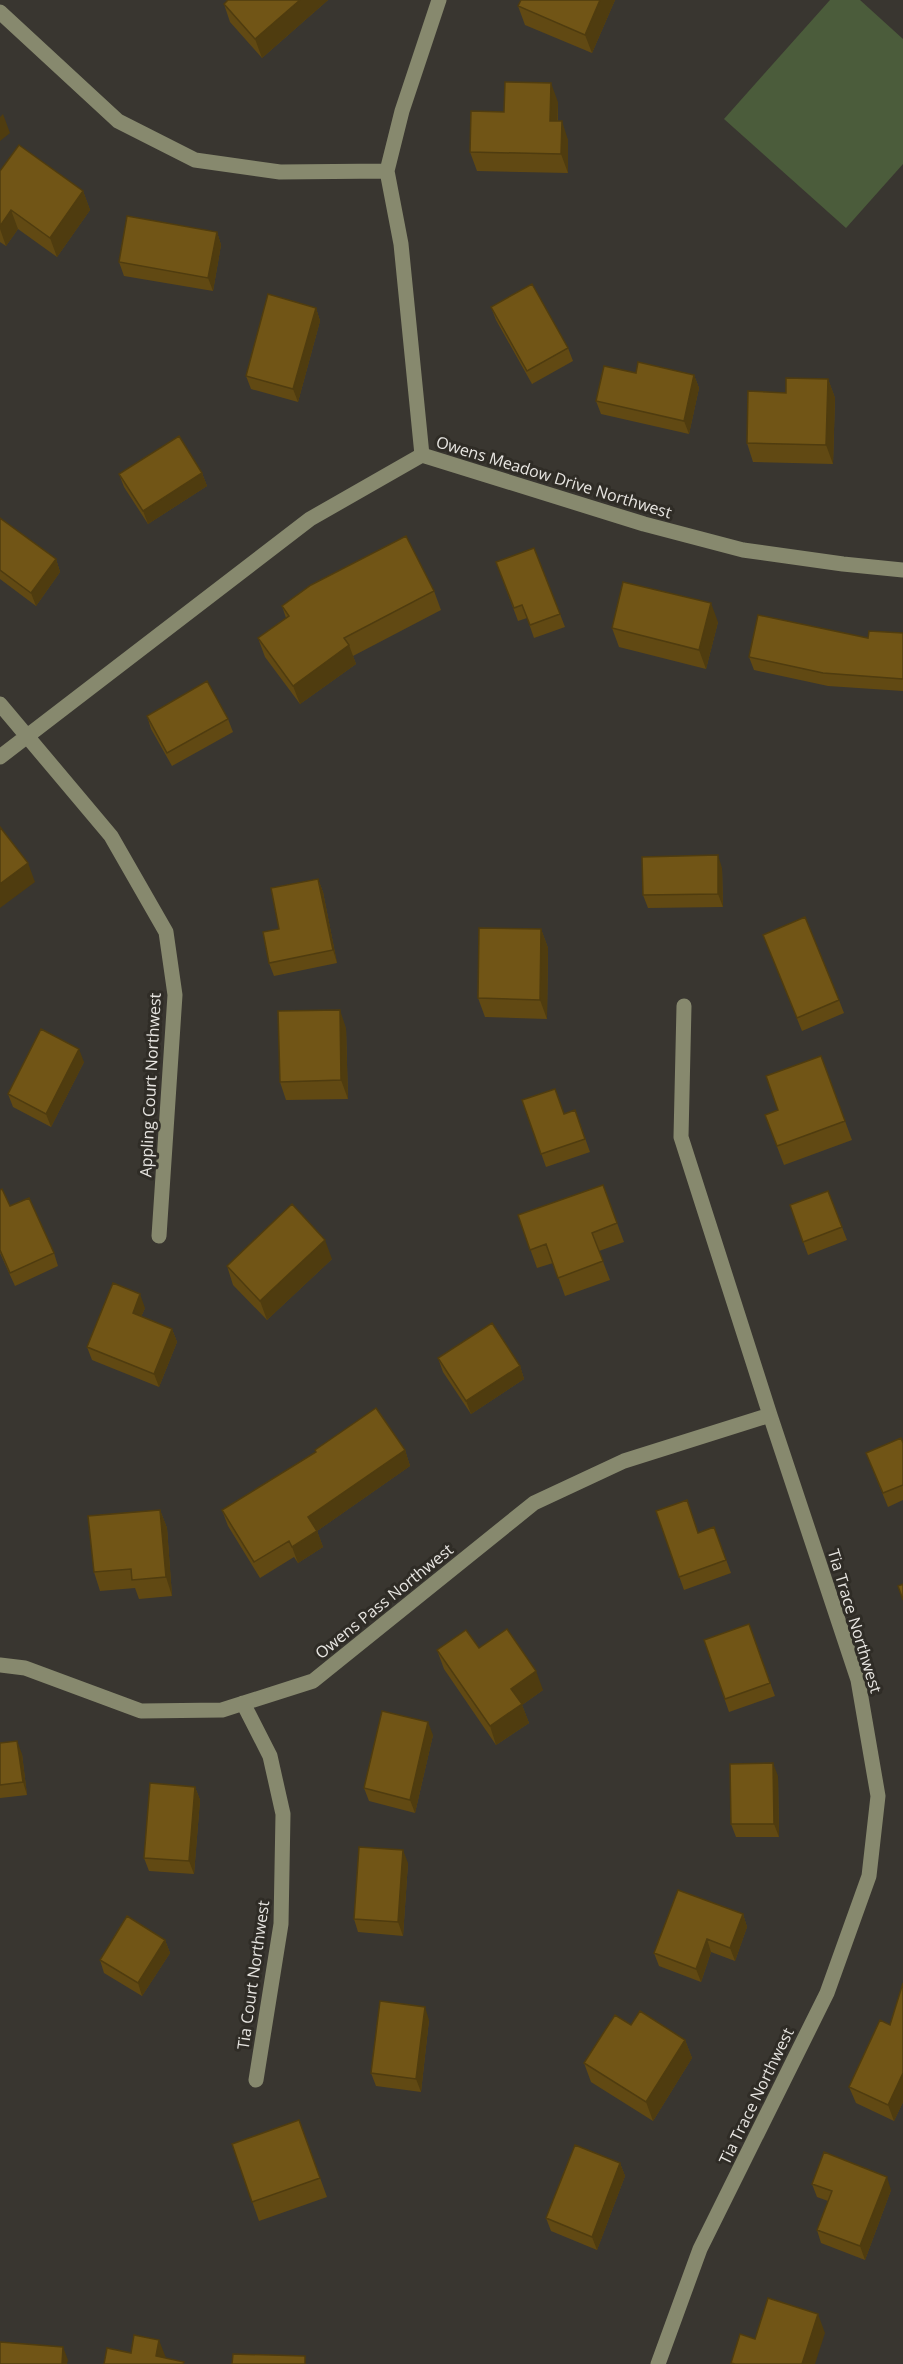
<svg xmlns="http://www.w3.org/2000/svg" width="903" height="2364" viewBox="0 0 903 2364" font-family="'Open Sans',sans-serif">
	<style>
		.green { fill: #4b5c3b }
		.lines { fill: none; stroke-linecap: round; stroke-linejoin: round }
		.minor { stroke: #87896e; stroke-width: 15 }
		.wall { fill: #614913 }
		.shaded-wall { fill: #4f3c0f }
		.building { fill: #715516; stroke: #4f3c0f; stroke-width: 1.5 }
		.labels { text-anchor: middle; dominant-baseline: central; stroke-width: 6; stroke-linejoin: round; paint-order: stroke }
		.street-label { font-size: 16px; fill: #e7e5e1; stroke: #2f2c26 }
	</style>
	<rect width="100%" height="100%" fill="#393630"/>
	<path class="green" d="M830,0H860L903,39V164L846,228L724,119Z"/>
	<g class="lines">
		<path class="minor" d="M0,12L118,121L195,160L280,172L387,171
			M422,455L401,244L387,171L402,111L439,0
			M0,704L111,836L166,932L175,995L159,1236
			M0,757L310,519L422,455L644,524L743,550L843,564L903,570
			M0,1665L25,1668L141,1711L222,1710L313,1681L534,1503L624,1461L770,1415
			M243,1703L270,1756L283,1814L281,1924L256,2080
			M658,2364L700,2249L827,1993L869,1876L878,1796L858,1680L770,1415L681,1137L684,1006"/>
	</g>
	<path class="wall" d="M228,0H328L262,58L230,22L224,4Z
		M521,0H615L592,53L525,25L518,6Z
		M558,102V121L568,140V173L477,171L470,152L504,112Z
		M0,171L83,191L90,210L57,257L18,229L6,246L0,242Z
		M217,232L221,245L213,291L124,276L119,262Z
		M491,307L568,348L573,361L532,384L496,320Z
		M316,308L320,321L298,402L251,389L246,376Z
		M636,373L694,375L699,388L689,434L601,414L596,401Z
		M828,379L835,398L833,464L753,462L747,443L786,393Z
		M202,473L207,486L148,524L124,487L119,474Z
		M0,518L56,559L60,572L36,606L0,579Z
		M496,562L560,614L565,627L534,638L527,618L518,621Z
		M434,591L441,610L353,656L356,664L300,704L265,657L258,638L286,618L282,606Z
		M718,622L706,669L619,647L612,628Z
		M903,633V691L828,686L754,670L749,657Z
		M147,716L228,719L233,732L172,766L151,729Z
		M722,868L723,907L648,908L643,895Z
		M318,879L323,892L337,963L274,976L269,963L279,929Z
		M541,929L548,948L547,1019L485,1017L478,998Z
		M763,935L839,1000L844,1013L802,1031Z
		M346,1028L348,1099L286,1100L280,1082Z
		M821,1056L852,1140L784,1165L765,1115L778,1110Z
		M84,1062L51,1127L13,1107L8,1094Z
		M522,1100L564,1114L575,1110L590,1152L546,1167Z
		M603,1185L624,1242L599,1251L610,1280L565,1296L553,1263L537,1268L518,1215Z
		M0,1190L10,1206L54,1253L58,1266L15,1286L0,1253Z
		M828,1191L847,1240L808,1255L790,1205Z
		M332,1259L267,1320L233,1285L227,1266Z
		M145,1308L141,1317L172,1329L177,1342L159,1387L92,1360L87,1347Z
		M438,1358L520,1366L524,1379L471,1414L443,1372Z
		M903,1443V1500L888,1507L866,1453Z
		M315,1450H405L410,1466L317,1531L323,1547L298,1563L294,1557L260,1578L228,1526L222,1510L316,1452Z
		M160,1510L167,1528L172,1596L139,1599L135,1588L100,1591L94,1572Z
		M656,1511L698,1533L714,1527L731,1573L684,1590Z
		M749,1624L775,1696L729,1712L704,1640Z
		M479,1648L543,1690L522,1705L529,1723L496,1745L444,1669L437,1650Z
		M433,1735L415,1813L369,1801L364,1788Z
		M0,1743L22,1754L27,1795L0,1798Z
		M778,1776L779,1837H736L731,1824Z
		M195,1787L200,1800L194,1874L149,1871L144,1858Z
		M408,1863L403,1936L358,1932L354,1919Z
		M743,1914L747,1927L735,1961L711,1952L701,1982L659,1966L654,1953Z
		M165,1940L170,1953L142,1996L104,1973L100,1960Z
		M903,1983V2102L894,2121L856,2103L849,2087L890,2025Z
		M429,2020L421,2092L376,2086L371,2073Z
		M631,2025L685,2040L692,2058L653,2121L591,2082L584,2063Z
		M299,2120L327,2197L259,2221L232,2144Z
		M620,2163L625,2176L597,2250L551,2231L546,2218Z
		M812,2184L891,2190L865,2260L821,2243L817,2230L828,2201L817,2197Z"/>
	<path class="shaded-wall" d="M300,0H328L262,58L255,39Z
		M600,0H615L592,53L585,35Z
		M551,83L558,102L557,140L550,121Z
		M3,114L10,133L0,141V117Z
		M562,121L568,140V173L561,154Z
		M83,191L90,210L57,257L50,238Z
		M11,210L18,229L6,246L0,229V226Z
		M217,232L221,245L213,291L208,278Z
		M316,308L320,321L298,402L293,389Z
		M694,375L699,388L689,434L684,421Z
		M828,379L835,398L833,464L826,445Z
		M202,473L207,486L148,524L143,511Z
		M56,559L60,572L36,606L31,593Z
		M711,603L718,622L706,669L699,650Z
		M349,645L356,664L300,704L293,686Z
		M718,855L722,868L723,907L718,894Z
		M28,863L35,882L0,908V884Z
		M318,879L323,892L337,963L333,950Z
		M541,929L548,948L547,1019L540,1000Z
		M340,1010L346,1028L348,1099L341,1080Z
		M79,1049L84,1062L51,1127L46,1114Z
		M325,1240L332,1259L267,1320L260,1301Z
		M140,1294L145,1308L137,1326L133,1313Z
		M172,1329L177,1342L159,1387L154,1374Z
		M520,1366L524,1379L471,1414L466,1401Z
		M405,1450L410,1466L317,1531L323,1547L298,1563L292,1547L308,1517Z
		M160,1510L167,1528L172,1596L166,1577Z
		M536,1671L543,1690L522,1705L529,1723L496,1745L490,1726L511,1689Z
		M428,1722L433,1735L415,1813L410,1800Z
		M17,1741L22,1754L27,1795L23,1782Z
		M773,1763L778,1776L779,1837L774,1824Z
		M195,1787L200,1800L194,1874L189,1861Z
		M403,1850L408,1863L403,1936L398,1922Z
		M743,1914L747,1927L735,1961L730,1948Z
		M707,1939L711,1952L701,1982L696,1969Z
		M165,1940L170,1953L142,1996L138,1983Z
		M425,2007L429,2020L421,2092L416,2079Z
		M685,2040L692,2058L653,2121L646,2102Z
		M903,2073V2102L894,2121L888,2105Z
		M620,2163L625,2176L597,2250L592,2237Z
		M887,2177L891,2190L865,2260L860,2246Z
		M818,2314L825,2333L815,2364H802Z
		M159,2340L166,2358L156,2356Z
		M63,2347L68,2360L67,2364H62Z"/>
	<path class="building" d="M228,0H300L255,39L224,4Z
		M521,0H600L585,35L518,6Z
		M505,82L551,83L550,121H562L561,154L470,152L471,111L504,112Z
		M19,145L83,191L50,238L11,210L0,226V171Z
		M127,216L217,232L208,278L119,262Z
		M532,284L568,348L527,371L491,307Z
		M268,294L316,308L293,389L246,376Z
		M638,362L694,375L684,421L596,401L604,366L636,373Z
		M786,378L828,379L826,445L747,443L748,391L786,393Z
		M179,436L202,473L143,511L119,474Z
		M0,518L56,559L31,593L0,570Z
		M406,536L434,591L344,638L349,645L293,686L258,638L289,616L282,606L311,585Z
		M534,548L560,614L530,625L522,605L514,608L496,562Z
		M623,582L711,603L699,650L612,628Z
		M758,615L868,638L869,631L903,633V679L823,673L749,657Z
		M207,681L228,719L167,753L147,716Z
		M0,827L28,863L0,884Z
		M718,855V894L643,895L642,857Z
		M318,879L333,950L269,963L263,932L279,929L271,888Z
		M805,917L839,1000L797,1018L763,935Z
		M479,928L541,929L540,1000L478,998Z
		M340,1010L341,1080L280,1082L278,1011Z
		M41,1029L79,1049L46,1114L8,1094Z
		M821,1056L845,1121L777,1146L765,1115L778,1110L766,1076Z
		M555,1089L564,1114L575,1110L585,1139L541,1154L522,1100Z
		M603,1185L617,1223L592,1233L603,1261L558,1278L546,1244L530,1250L518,1215Z
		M2,1189L10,1206L29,1198L54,1253L10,1273L0,1250V1190Z
		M828,1191L842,1227L803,1242L790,1205Z
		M292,1204L325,1240L260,1301L227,1266Z
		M113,1283L140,1294L133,1313L172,1329L154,1374L87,1347Z
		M492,1323L520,1366L466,1401L438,1358Z
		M376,1408L405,1450L308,1517L317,1531L292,1547L289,1541L254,1562L222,1510L316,1452L315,1450Z
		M901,1438L903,1443V1485L883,1493L866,1453Z
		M687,1500L698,1533L714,1527L726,1560L679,1577L656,1511Z
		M160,1510L166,1577L132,1580L131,1569L94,1572L88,1516Z
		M903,1584V1600L898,1586Z
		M749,1624L770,1683L725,1699L704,1640Z
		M507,1629L536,1671L511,1689L522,1704L490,1726L437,1650L466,1630L479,1648Z
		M382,1711L428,1722L410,1800L364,1788Z
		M17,1741L23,1782L0,1785V1743Z
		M773,1763L774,1824H731L730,1764Z
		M150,1783L195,1787L189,1861L144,1858Z
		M359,1847L403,1850L398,1922L354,1919Z
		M678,1890L743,1914L730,1948L707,1939L696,1969L654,1953Z
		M127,1916L165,1940L138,1983L100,1960Z
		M903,1983V2073L888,2105L849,2087L880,2020L890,2025Z
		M380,2001L425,2007L416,2079L371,2073Z
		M640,2011L685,2040L646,2102L584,2063L615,2015L631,2025Z
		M299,2120L320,2178L252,2202L232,2144Z
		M575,2145L620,2163L592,2237L546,2218Z
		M824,2152L887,2177L860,2246L817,2230L832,2191L812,2184Z
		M768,2298L818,2314L802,2364H735L731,2363L740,2334L755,2339Z
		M134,2335L159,2340L156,2356L184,2362L183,2364H104L107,2348L131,2353Z
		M0,2342L63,2347L62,2364H0Z
		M233,2354L305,2356V2364H232Z"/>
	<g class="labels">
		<g class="street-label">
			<text transform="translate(554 477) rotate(17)">Owens Meadow Drive Northwest</text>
			<text transform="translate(150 1085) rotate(-87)">Appling Court Northwest</text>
			<text transform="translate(384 1601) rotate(-39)">Owens Pass Northwest</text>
			<text transform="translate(855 1621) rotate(73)">Tia Trace Northwest</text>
			<text transform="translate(253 1975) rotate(-82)">Tia Court Northwest</text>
			<text transform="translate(756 2096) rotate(-64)">Tia Trace Northwest</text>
		</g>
	</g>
</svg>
